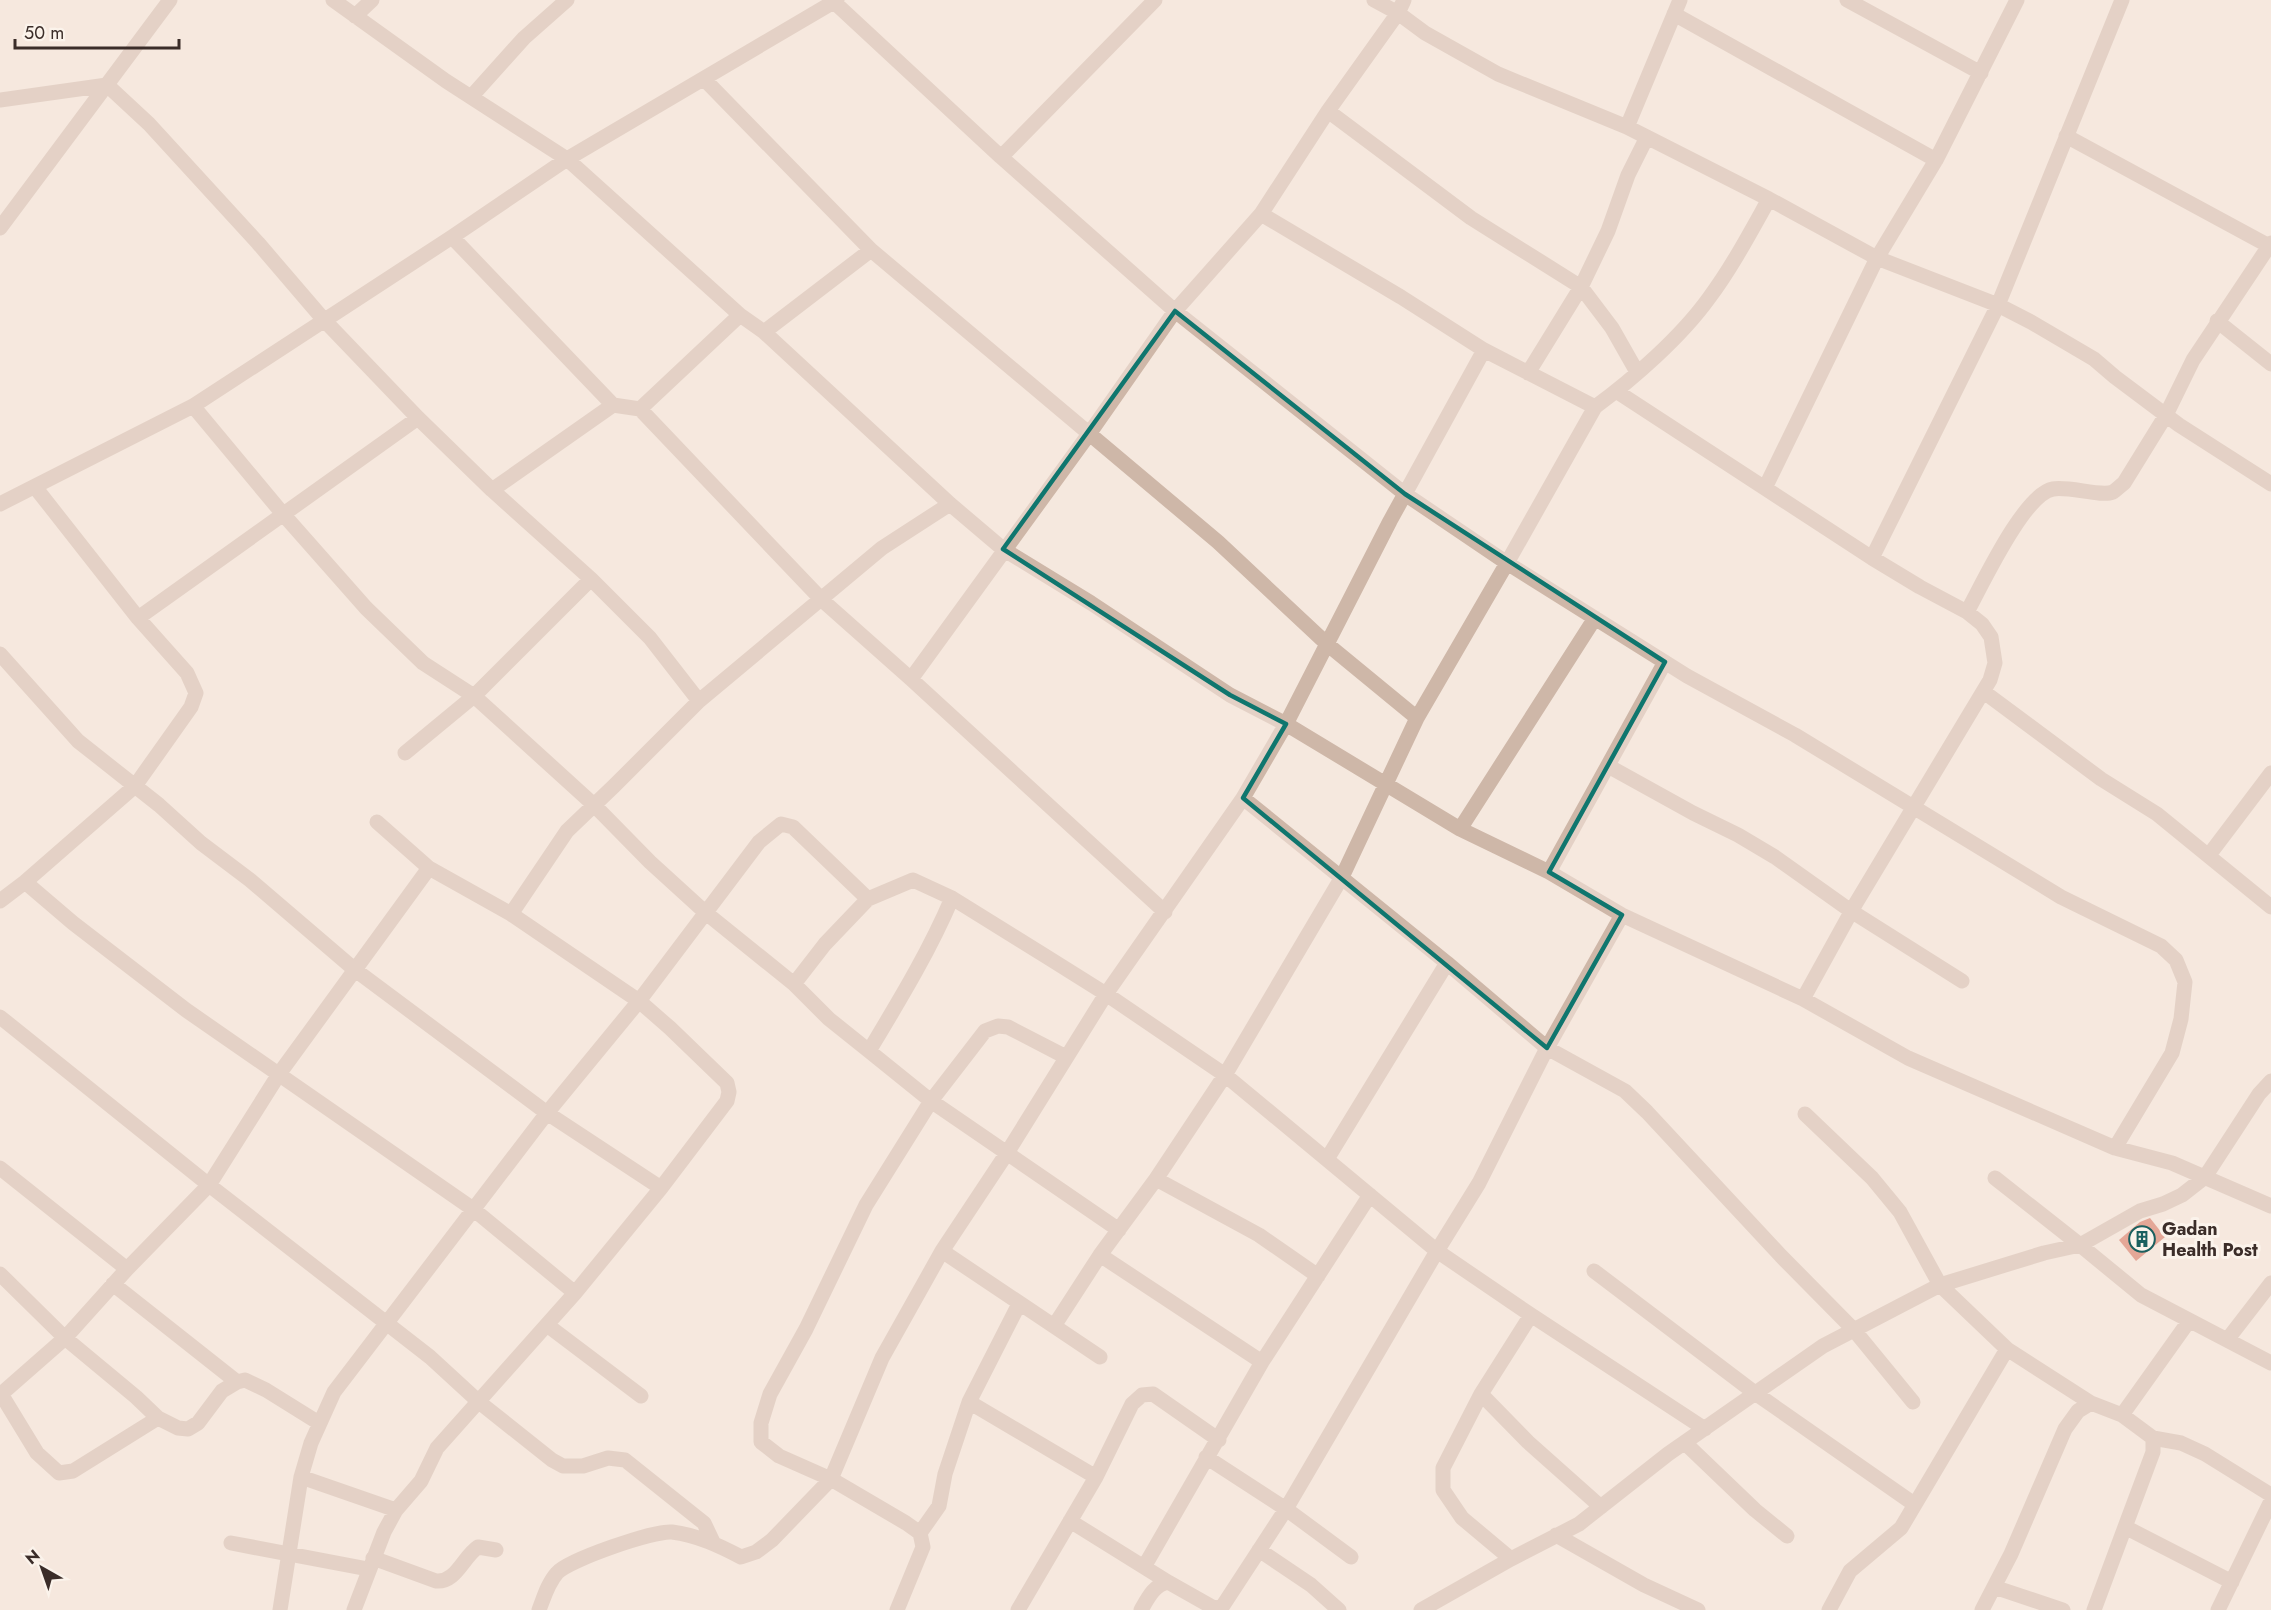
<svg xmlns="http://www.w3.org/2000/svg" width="2271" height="1610" viewBox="0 0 2271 1610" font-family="Jost,sans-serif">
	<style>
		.building { fill: #cf5941 }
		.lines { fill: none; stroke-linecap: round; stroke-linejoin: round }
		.minor { stroke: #ceb7a8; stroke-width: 15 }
		.marked { fill: none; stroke: #0f766e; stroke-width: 4.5; stroke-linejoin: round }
		.labels { text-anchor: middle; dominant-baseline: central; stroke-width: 6; stroke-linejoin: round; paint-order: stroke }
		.poi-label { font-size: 18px; font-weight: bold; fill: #3b2d29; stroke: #fbf3eb; text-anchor: start }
	</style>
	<rect width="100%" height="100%" fill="#f5e8de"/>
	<path class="building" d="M2150,1218L2165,1237L2136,1261L2119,1240L2140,1222Z"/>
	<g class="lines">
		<path class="minor" d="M333,0L446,81L567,159L740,315L764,332L950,504L1003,549L1091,603L1230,695L1286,724L1460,829L1549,872L1622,915L1803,999L1908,1058L2115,1148L2172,1163L2271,1206
			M1374,0L1398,13L1425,33L1498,74L1627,127L1769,199L1877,258L1998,305L2031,322L2094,359L2115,377L2179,425L2271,484
			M1847,0L1981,73
			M834,2L1001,157L1175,311L1405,494L1507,563L1687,676L1795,735L2061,897L2161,946L2176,960L2185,982L2181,1019L2172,1053L2115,1148
			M1674,14L1936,160
			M355,16L372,0
			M704,79L871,250L1218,542L1327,644L1417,718
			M471,97L524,38L567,0
			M0,100L107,85L149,124L258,243L324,320L418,418L492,490L591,579L650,638L699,701
			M1328,111L1471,218L1581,287L1612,328L1637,372
			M1627,127L1680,0
			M2066,136L2269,246
			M1001,157L1155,0
			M1261,214L1401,297L1484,350L1595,407
			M0,228L170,0
			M452,237L613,405
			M2217,321L2271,364
			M764,332L871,250
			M1528,373L1581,287L1608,231L1628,175L1647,137
			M1616,391L1872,558L1920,587L1967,612L1982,624L1991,637L1995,663L1990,680L1856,903L1803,999
			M193,406L283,514L366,608L423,663L474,696L594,805L650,862L706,913L794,984L829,1019L869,1051L931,1101L1119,1230
			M640,409L822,600L911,679L1165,912
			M1765,488L1877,258L1936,160L2017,0
			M492,490L613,405L640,409L740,315
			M0,504L193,406L452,237L567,159L837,0
			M1872,558L1998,305L2122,0
			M1967,612C1982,585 2024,494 2053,489C2069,486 2101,497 2113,492C2116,490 2120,486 2124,483L2166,415L2193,360L2271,243
			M138,618L418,418
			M0,654L78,741L159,805L201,843L250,880L354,969L547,1113L661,1188
			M911,679L1089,434L1175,311L1261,214L1328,111L1398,13L1404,0
			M1984,692L2101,779L2157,814L2271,907
			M405,753L474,696L591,579
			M1608,766L1693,813L1738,835L1775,857L1851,911L1962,981
			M1243,798L1447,963L1547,1048L1625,1091L1647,1112L1781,1256L1854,1330L1913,1402
			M1460,829L1595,618
			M2209,855L2271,773
			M1549,872L1665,662
			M25,882L73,923L186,1010L473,1209L575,1293
			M0,901L25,882L135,786L191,707L196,693L187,673L138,618L35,487
			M511,914L567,831L614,786L699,701L882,548L950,504
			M794,984L825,944L868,899L913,880L952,898L1047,957L1106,994L1225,1075L1437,1251L1531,1315L1705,1429
			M0,1017L209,1185L430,1357L479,1402L552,1460L563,1466H583L608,1458L625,1460L704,1523L713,1542
			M869,1051C899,1001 929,952 952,898
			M1805,1114L1872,1178L1900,1212L1940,1285L2007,1349L2091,1403
			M1327,1159L1447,963
			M0,1168L127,1269
			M1995,1178L2080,1245L2140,1211L2163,1204L2182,1195L2205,1177L2259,1094L2271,1081
			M1156,1179L1259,1235L1318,1276
			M942,1251L1100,1357
			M1100,1255L1262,1362
			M1594,1271L1755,1393L1914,1504
			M0,1274L65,1338L136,1397L158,1418L178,1428L188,1429L198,1423L222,1391L237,1382L245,1380L266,1390L319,1423
			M113,1284L237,1382
			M547,1325L641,1396
			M1054,1326L1100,1255L1156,1179L1225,1075L1342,877L1417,718L1507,563L1595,407C1633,379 1681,337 1709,298C1732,267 1750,233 1769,199
			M2227,1340L2271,1283
			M1,1394L37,1453L59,1473L73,1471L158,1418
			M1481,1394L1528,1442L1601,1507
			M0,1395L65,1338L127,1269L209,1185L279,1074L429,868
			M969,1402L1096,1477
			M2153,1438L2181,1443L2205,1454L2271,1495
			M1685,1443L1755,1510L1787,1536
			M1206,1457L1286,1509L1351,1557
			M301,1477L396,1510
			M1070,1521L1168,1582
			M2125,1527L2232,1582
			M920,1533L939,1506L945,1474L969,1402L1019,1304
			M1556,1535L1644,1585L1698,1610
			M231,1543L368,1569
			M1259,1550L1311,1585L1339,1610
			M373,1558L436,1581C456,1583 463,1557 478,1547L496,1550
			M1511,1559L1462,1518L1443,1490V1468L1481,1394L1531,1315
			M1144,1567L1262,1362L1370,1195
			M1994,1587L2063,1610
			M280,1610L301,1477L311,1443L334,1392L547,1113L639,1001L759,842L781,824L793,827L868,899
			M354,1610L384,1532L396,1510L421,1481L437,1448L575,1293L661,1188L727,1101L729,1092L727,1083L670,1028L639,1001L511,914L429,868L377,822
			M539,1610C544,1597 548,1583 557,1573C568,1560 655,1530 672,1532C697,1535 720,1546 741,1557L756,1552L772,1540L831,1479L882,1358L942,1251L1007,1153L1106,994L1243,798L1286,724L1390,521L1484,350
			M897,1610L923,1547L920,1533L906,1523L831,1479L779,1456L761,1442V1423L770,1394L806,1329L866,1205L931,1101L985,1031L998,1026L1008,1027L1066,1057
			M1018,1610L1096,1477L1132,1404L1142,1395L1153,1394L1219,1440
			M1141,1610C1148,1598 1154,1585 1168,1582L1214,1608L1222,1607L1286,1509L1437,1251L1479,1183L1547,1048L1622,915
			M1421,1610L1511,1559L1579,1524L1668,1454L1823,1346L1940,1285L2044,1253L2080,1245L2141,1295L2271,1363
			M1829,1610L1850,1571L1901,1528L2007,1349
			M1982,1610L2011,1554L2065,1429L2078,1411L2091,1403L2122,1415L2189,1321
			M2094,1610L2153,1452V1438L2122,1415
			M2218,1610L2271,1501"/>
	</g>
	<path d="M0 0H2271V1610H0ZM1175,311L1405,494L1665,662L1549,872L1622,915L1547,1048L1243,798L1286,724L1230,695L1003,549Z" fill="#f5e8de" fill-opacity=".55" fill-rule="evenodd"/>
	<path class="marked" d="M1175,311L1405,494L1665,662L1549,872L1622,915L1547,1048L1243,798L1286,724L1230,695L1003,549Z"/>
	<defs>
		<g id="building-ring" transform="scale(1.35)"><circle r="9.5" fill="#fbf3eb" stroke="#1b605f" stroke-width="1.5"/><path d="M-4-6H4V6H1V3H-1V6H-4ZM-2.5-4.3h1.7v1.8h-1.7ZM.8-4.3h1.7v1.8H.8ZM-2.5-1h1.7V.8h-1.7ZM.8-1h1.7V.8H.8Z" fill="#1b605f"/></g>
	</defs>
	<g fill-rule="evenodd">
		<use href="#building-ring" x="2142" y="1239"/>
	</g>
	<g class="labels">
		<g class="poi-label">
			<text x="2162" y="1229">Gadan<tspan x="2162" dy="21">Health Post</tspan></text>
		</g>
	</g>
	<g transform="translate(42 1568) rotate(320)" stroke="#fbf3eb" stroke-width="4.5" paint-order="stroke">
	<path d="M0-4.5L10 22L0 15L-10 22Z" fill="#3b2d29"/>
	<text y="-9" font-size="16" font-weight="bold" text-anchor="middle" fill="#3b2d29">N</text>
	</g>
	<path d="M15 39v9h164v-9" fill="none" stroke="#3b2d29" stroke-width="3"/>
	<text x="24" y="39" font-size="18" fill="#3b2d29" stroke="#fbf3eb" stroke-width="4.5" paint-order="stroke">50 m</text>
</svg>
